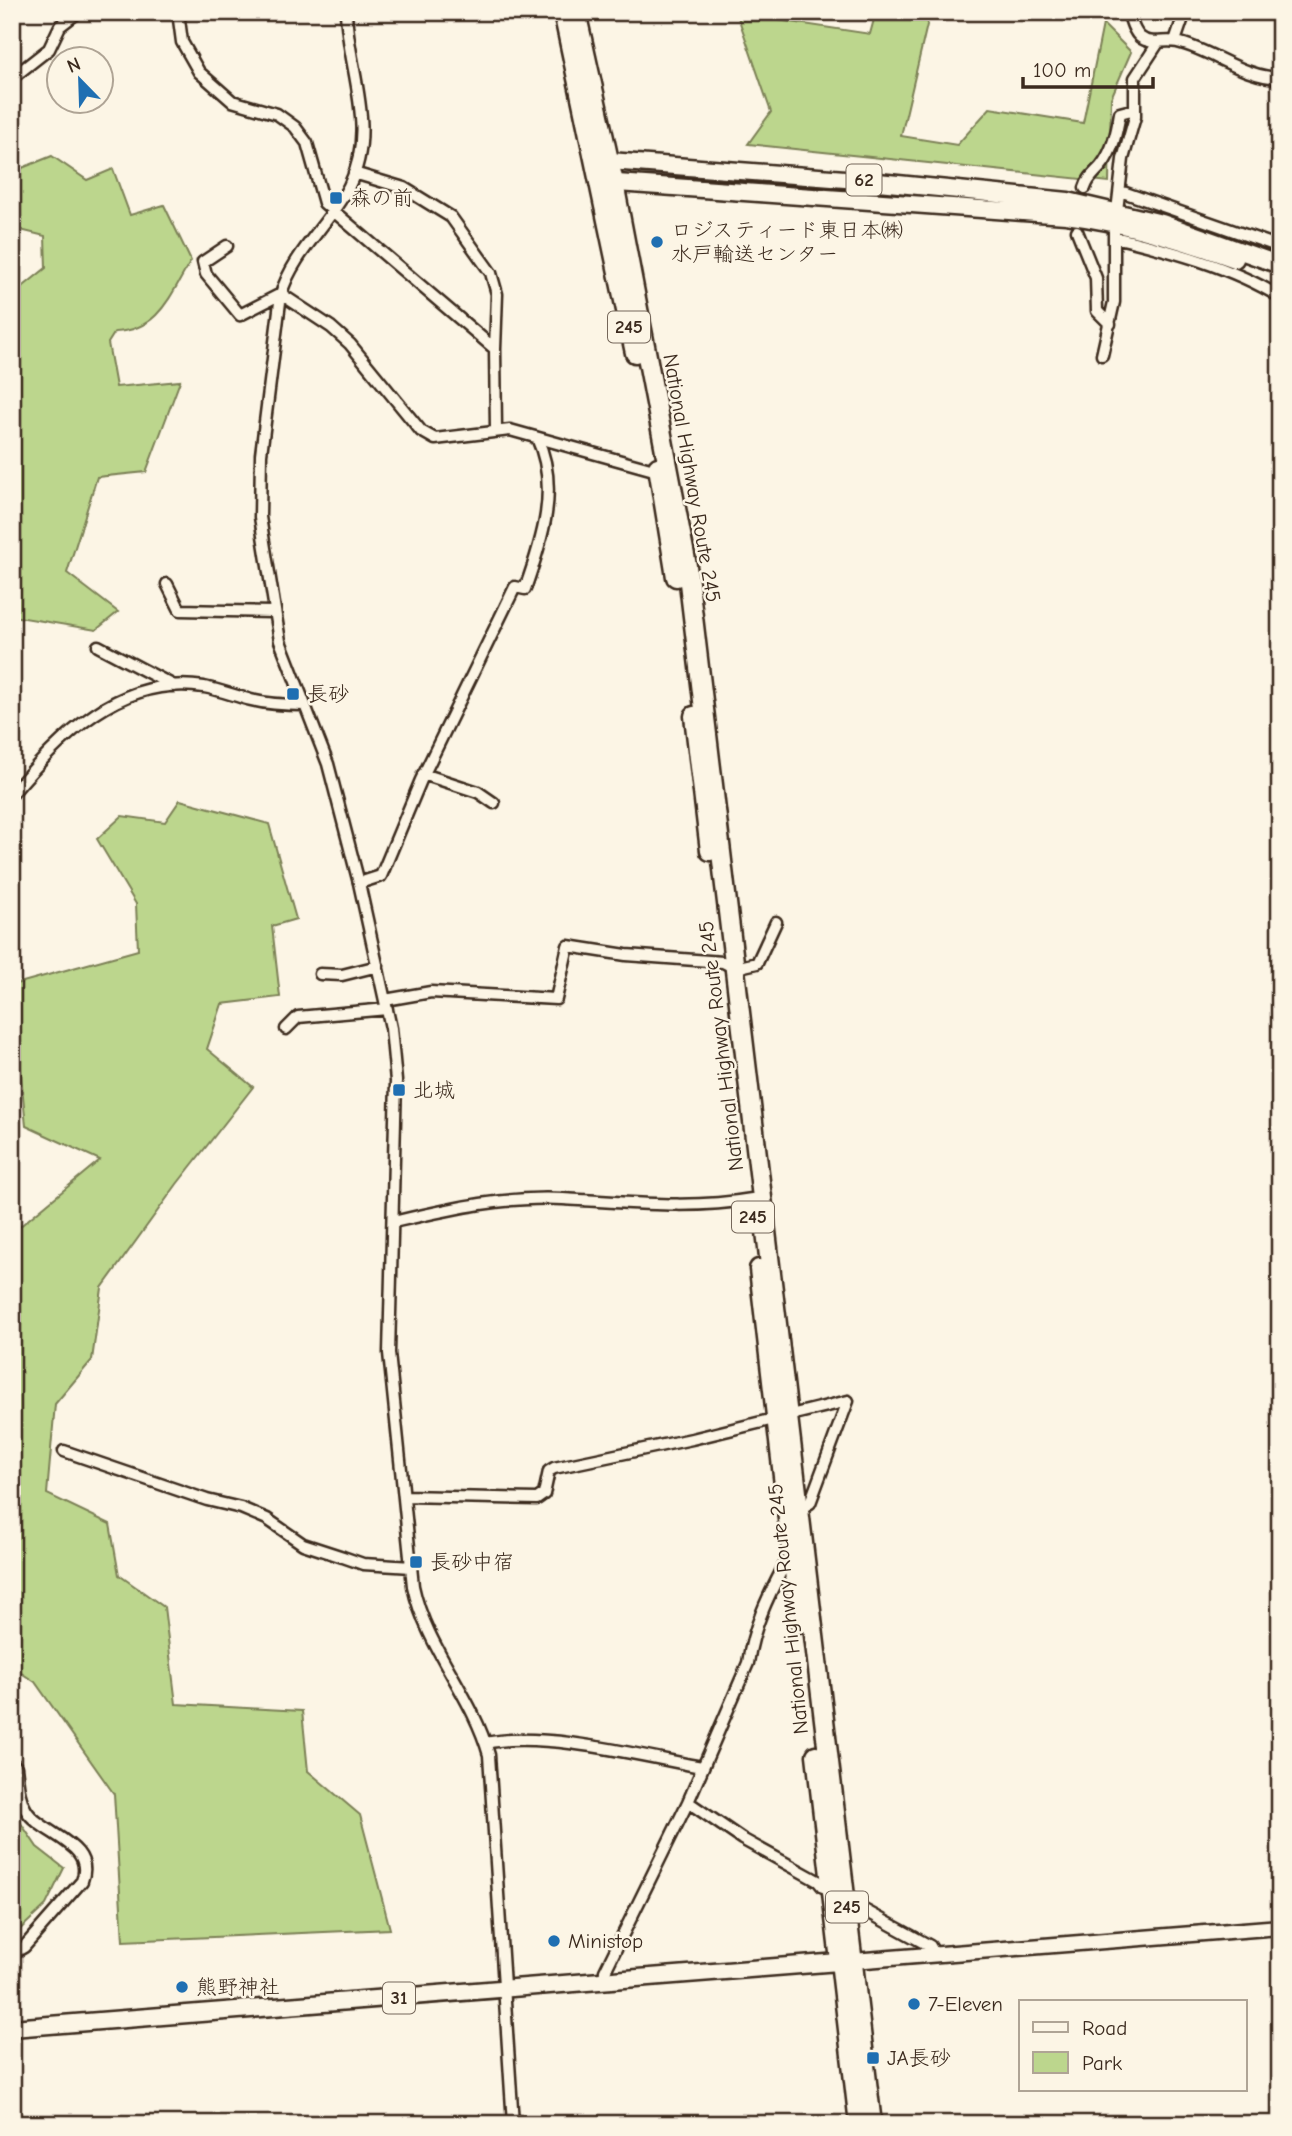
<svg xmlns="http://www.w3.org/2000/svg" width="1292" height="2136" viewBox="0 0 1292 2136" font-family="'Comic Neue','Klee One',sans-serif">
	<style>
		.green { fill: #bcd68d; stroke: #7c8056; stroke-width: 2 }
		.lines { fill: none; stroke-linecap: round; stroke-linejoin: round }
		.street-casing { stroke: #3b2a1e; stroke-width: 15 }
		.secondary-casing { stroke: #3b2a1e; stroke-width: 19 }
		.primary-casing { stroke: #3b2a1e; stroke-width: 21 }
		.highway-casing { stroke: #3b2a1e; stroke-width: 23 }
		.street { stroke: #fcf5e5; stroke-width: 10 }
		.secondary { stroke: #fcf5e5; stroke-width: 14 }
		.primary { stroke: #fcf5e5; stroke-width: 16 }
		.highway { stroke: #fcf5e5; stroke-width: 18 }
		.poi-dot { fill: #1f6fb2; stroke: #fcf5e5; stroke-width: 2.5 }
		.labels { text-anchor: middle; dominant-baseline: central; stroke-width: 5; stroke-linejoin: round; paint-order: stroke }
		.shield { fill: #fcf5e5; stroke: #75675a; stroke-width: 2 }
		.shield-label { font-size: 19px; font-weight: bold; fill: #3b2a1e }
		.poi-label { font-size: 21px; fill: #3b2a1e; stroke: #fcf5e5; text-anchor: start }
		.street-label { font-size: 21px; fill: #3b2a1e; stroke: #fcf5e5 }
	</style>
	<rect width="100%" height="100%" fill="#fcf5e5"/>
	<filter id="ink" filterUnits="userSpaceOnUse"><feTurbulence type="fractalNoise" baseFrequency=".0143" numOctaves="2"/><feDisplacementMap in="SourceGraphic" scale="14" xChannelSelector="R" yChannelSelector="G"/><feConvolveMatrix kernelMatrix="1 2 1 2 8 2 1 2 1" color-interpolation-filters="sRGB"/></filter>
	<g filter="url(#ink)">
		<path class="green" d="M876,12H930L901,136L957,145L990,108L1083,123L1103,24L1131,52L1111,98L1109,182L748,144L771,112L737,14L870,34Z
			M52,156L87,180L113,169L130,215L164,205L191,261C170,295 160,330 115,332L108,343L116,387L180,381L146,472L97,477L67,573L118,612L96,630L12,616V319L17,315L20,289L46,268L45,236L12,228V172Z
			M180,800L269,824L296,919L272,926L280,997L222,1004L207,1049L253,1087L177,1184L102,1288L92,1360L55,1404L47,1494L110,1524L119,1575L164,1607L176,1704L302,1711L308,1771L360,1815L390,1929L123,1941L114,1794L35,1682L12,1667V1233L100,1160L26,1126L12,985L138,950L136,904L97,839L122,816L165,822Z
			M12,1810L37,1847L64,1868L46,1905L12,1937Z"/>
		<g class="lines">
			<g class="street-casing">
				<path id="street" d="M178,12L182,42L199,72L232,101L277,114L295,127L307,143L324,203L495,349L496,429
					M346,12C348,70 378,128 349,186C330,223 293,253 281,294L261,454L260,517L280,641L328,764L359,883L391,1028L396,1081L389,1353L413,1586C426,1648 472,1694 489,1755L513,2124
					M1128,12C1131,20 1133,31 1140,37C1151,46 1164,39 1177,42C1212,50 1242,77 1280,78
					M1175,41L1185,12
					M12,78L49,49L60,26L78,12
					M354,173L404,188L451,217L491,273L497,294L495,349
					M1085,188C1088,178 1094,174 1101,166C1113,151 1117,131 1120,113L1135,109
					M1120,191L1280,247
					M1117,211L1123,159L1135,117V78L1158,43
					M1077,231L1096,278L1097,311L1110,324
					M1114,237C1169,250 1232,267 1280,297
					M227,246L203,262L206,274L240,315L281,294L331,327L350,344L421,431L435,439L510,430L661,472
					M1102,355L1114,302V231
					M167,584L180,610L273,612
					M98,646L174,686
					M423,774L478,792L494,803
					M12,794C61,736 121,674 204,687C220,690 235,696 251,700C267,704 287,705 304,705
					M359,883L381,876L421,780L515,587L525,589C542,541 560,487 537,438
					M320,974L342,975L378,966
					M385,1000L431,992L556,999L568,946L626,955L723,962L735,968L757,963L776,922
					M286,1029L298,1017L387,1009
					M393,1222C450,1209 504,1196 563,1199C626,1202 689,1210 752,1199
					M64,1451L207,1500L241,1508L267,1519L303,1544L343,1557L363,1564L412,1567
					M404,1496L537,1499L544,1494L549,1471L554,1468L692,1439L848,1401
					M800,1509L810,1503L848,1401
					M486,1743C543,1731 643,1756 702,1767
					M12,1762L16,1767C18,1781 18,1797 26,1810C41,1835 96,1843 82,1881L24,1947L12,1954
					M688,1802L742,1839L818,1881L823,1887
					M855,1905L930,1946L935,1955
					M604,1982L605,1971L688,1802L748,1663C753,1628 767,1598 784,1566L792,1563"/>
			</g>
			<g class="secondary-casing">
				<path id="secondary" d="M853,1961L1280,1927"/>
			</g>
			<g class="primary-casing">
				<path id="primary" d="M597,160L858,180L1068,201L1162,223L1280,265
					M603,182L1066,215C1125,223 1179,238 1235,259
					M12,2028L851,1961"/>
			</g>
			<g class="highway-casing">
				<path id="highway" d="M563,12L635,353
					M576,12L614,183L687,566L872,2124
					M658,467L676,577
					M694,716L710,851
					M759,1269L800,1623
					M816,1755L859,2124"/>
			</g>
			<use href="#street" class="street"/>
			<use href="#secondary" class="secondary"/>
			<use href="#primary" class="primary"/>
			<use href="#highway" class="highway"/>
		</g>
	</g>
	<g class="poi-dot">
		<rect x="329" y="191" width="14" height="14" rx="3.5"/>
		<circle cx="657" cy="242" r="7"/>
		<rect x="286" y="687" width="14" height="14" rx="3.5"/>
		<rect x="392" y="1083" width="14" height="14" rx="3.5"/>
		<rect x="409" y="1555" width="14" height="14" rx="3.5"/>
		<circle cx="554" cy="1941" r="7"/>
		<circle cx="182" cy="1987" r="7"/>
		<circle cx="914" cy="2004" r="7"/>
		<rect x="866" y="2051" width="14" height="14" rx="3.5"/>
	</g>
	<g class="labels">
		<g class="shield">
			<rect x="846.5" y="164.5" width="35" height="31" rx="5"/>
			<rect x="608" y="311.5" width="42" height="31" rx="5"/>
			<rect x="732" y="1201.5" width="42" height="31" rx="5"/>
			<rect x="826" y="1891.5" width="42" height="31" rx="5"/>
			<rect x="383" y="1982.5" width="32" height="31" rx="5"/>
		</g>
		<g class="shield-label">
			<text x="864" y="180">62</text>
			<text x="629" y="327">245</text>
			<text x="753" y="1217">245</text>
			<text x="847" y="1907">245</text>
			<text x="399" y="1998">31</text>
		</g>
		<g class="poi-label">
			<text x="350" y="198">森の前</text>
			<text x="671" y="230">ロジスティード東日本㈱<tspan x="671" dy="24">水戸輸送センター</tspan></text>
			<text x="307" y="694">長砂</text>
			<text x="413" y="1090">北城</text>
			<text x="430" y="1562">長砂中宿</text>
			<text x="568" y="1941">Ministop</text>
			<text x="196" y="1987">熊野神社</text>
			<text x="928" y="2004">7-Eleven</text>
			<text x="887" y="2058">JA長砂</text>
		</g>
		<g class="street-label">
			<text transform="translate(692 478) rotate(80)">National Highway Route 245</text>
			<text transform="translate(721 1046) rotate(-97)">National Highway Route 245</text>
			<text transform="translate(788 1609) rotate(-96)">National Highway Route 245</text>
		</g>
	</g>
	<rect width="1292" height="2136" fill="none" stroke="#fcf5e5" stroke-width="42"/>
	<rect x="21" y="21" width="1250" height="2094" fill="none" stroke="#3b2a1e" stroke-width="2.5" filter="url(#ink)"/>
	<rect x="1019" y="2000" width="228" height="91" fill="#fcf5e5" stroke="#afa495" stroke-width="2"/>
	<rect x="1033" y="2022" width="35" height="10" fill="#fcf5e5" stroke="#afa495" stroke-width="2"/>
	<text x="1082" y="2035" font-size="21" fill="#3b2a1e">Road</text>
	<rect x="1033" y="2052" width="35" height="21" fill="#bcd68d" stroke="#afa495" stroke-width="2"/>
	<text x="1082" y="2070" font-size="21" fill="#3b2a1e">Park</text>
	<g transform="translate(80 80) rotate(337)"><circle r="33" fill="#fcf5e5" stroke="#afa495" stroke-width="2"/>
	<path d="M0-5L12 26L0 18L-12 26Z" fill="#1f6fb2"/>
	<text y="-10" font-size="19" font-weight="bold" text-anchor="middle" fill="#3b2a1e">N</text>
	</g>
	<path d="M1023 77v10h130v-10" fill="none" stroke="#3b2a1e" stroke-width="3.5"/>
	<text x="1033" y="77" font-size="21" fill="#3b2a1e" stroke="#fcf5e5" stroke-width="5" paint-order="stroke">100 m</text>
</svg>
